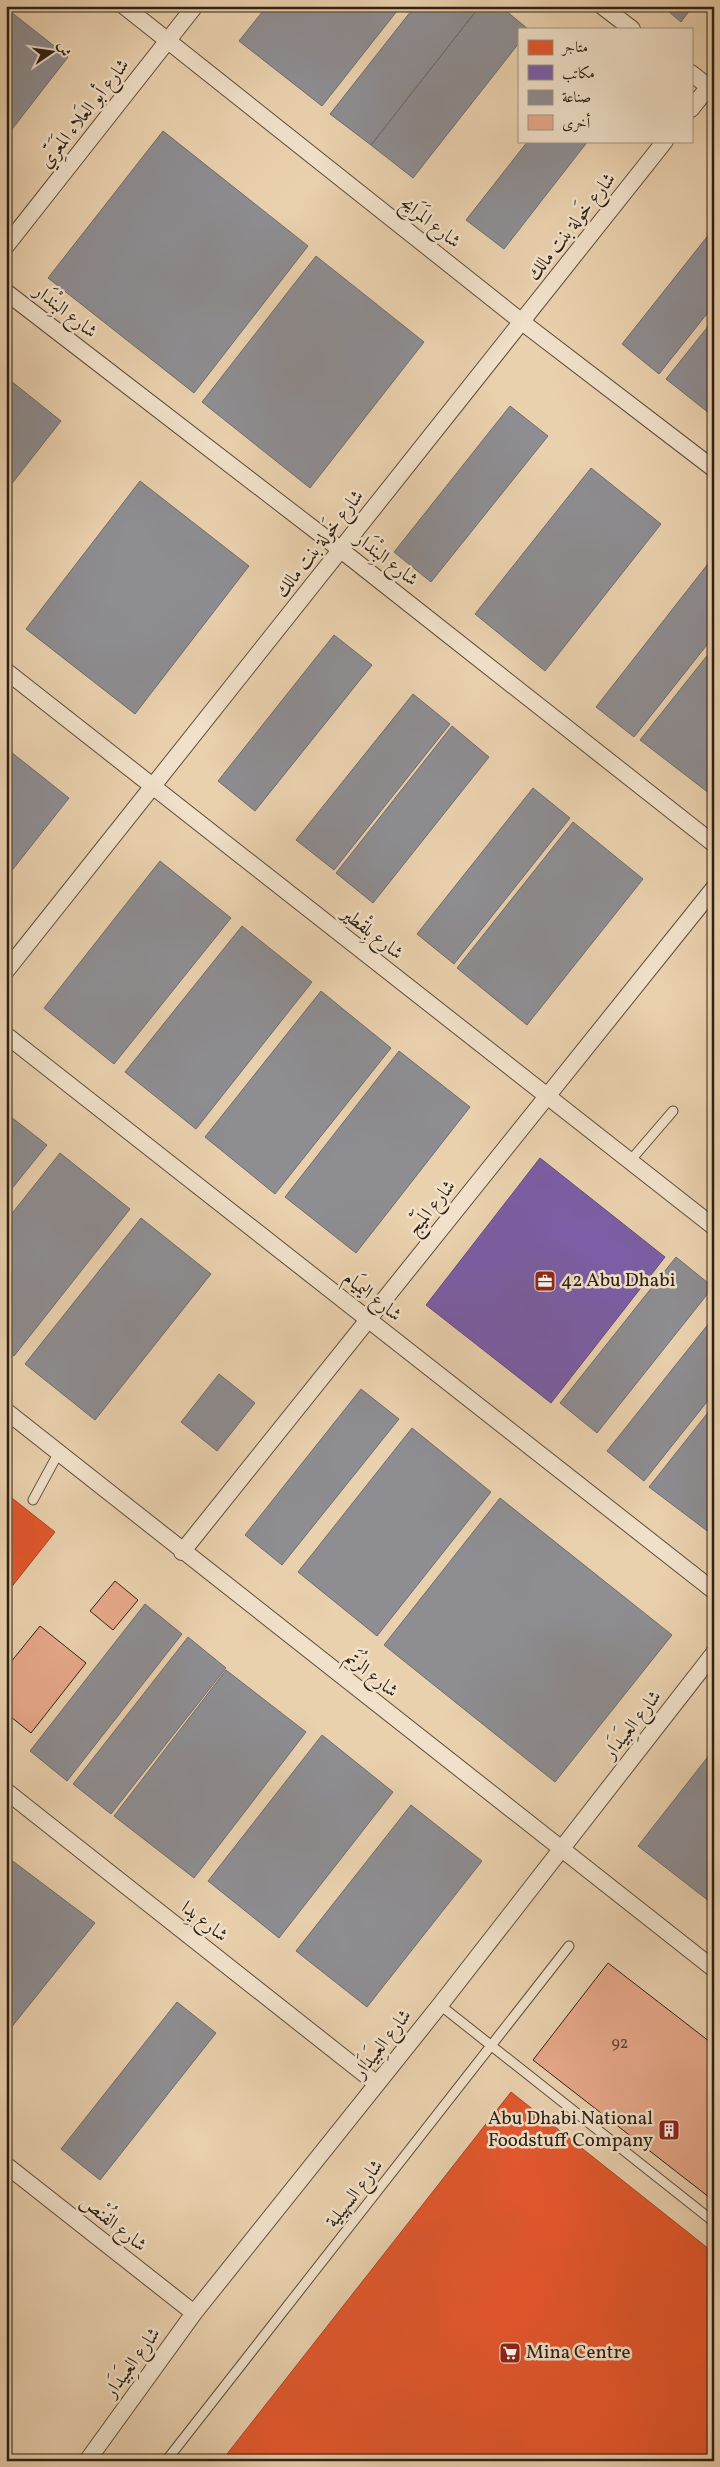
<svg xmlns="http://www.w3.org/2000/svg" width="720" height="2467" viewBox="0 0 720 2467" font-family="Vollkorn,Amiri,serif">
	<style>
		.shops { fill: #e4572e; stroke: #ad4626 }
		.offices { fill: #7b5ea7; stroke: #644b7b }
		.industry { fill: #8d8d92; stroke: #706c6c }
		.building { fill: #e7a88a; stroke: #2e2013 }
		.lines { fill: none; stroke-linecap: round; stroke-linejoin: round }
		.lane-casing { stroke: #5d4c3a; stroke-width: 11 }
		.street-casing { stroke: #5d4c3a; stroke-width: 18 }
		.lane { stroke: #f1e1ca; stroke-width: 9 }
		.street { stroke: #f1e1ca; stroke-width: 16 }
		.labels { text-anchor: middle; dominant-baseline: central; stroke-width: 5; stroke-linejoin: round; paint-order: stroke }
		.number-label { font-size: 16px; fill: #5c4231 }
		.street-label { font-size: 19px; fill: #2e2013; stroke: #f1e1ca }
		.poi-label { font-size: 19px; fill: #2e2013; stroke: #f1e1ca; text-anchor: start }
	</style>
	<rect width="100%" height="100%" fill="#ead1ae"/>
	<filter id="stains"><feTurbulence type="fractalNoise" baseFrequency=".004" numOctaves="4"/><feColorMatrix values="0 0 0 0 .2 0 0 0 0 .09 0 0 0 0 .02 0 0 0 .5 -.17"/></filter>
	<radialGradient id="worn" r=".72"><stop offset=".6" stop-color="#630" stop-opacity="0"/><stop offset="1" stop-color="#630" stop-opacity=".3"/></radialGradient>
	<path class="shops" d="M12,1498L55,1532L6,1594V1505Z
		M511,2092L714,2253V2461H236L227,2454Z"/>
	<path class="offices" d="M540,1158L665,1257L551,1403L426,1305Z"/>
	<path class="industry" d="M267,6H401L322,106L239,41Z
		M415,6H480L371,145L330,114Z
		M480,6H500L528,29H519V43L413,178L371,145Z
		M662,6H693L681,22Z
		M6,8L68,57L6,137Z
		M163,131L308,246L194,393L48,278Z
		M528,141H588L504,249L466,220Z
		M714,228V305L659,374L622,344Z
		M316,256L424,342L310,488L202,402Z
		M714,319V417L666,379Z
		M6,377L61,421L6,491Z
		M510,406L548,436L431,582L394,552Z
		M591,468L661,524L545,671L475,614Z
		M140,481L249,566L135,714L26,629Z
		M711,560L714,562V636L634,737L596,707Z
		M334,635L372,665L255,811L218,781Z
		M714,647V797L640,740Z
		M413,694L450,724L334,870L296,840Z
		M452,726L489,757L373,903L336,873Z
		M6,748L69,798L6,878Z
		M533,788L570,818L454,964L417,934Z
		M573,822L643,879L527,1025L457,968Z
		M160,861L231,918L114,1064L44,1008Z
		M242,926L312,982L196,1129L125,1072Z
		M321,991L391,1048L275,1194L205,1137Z
		M399,1051L470,1107L356,1253L285,1197Z
		M6,1113L47,1145L6,1196Z
		M60,1153L130,1209L14,1356L6,1350V1221Z
		M141,1218L211,1274L95,1420L25,1364Z
		M676,1257L713,1287L597,1433L560,1403Z
		M714,1317V1393L644,1481L607,1451Z
		M219,1374L255,1403L217,1451L181,1422Z
		M361,1389L399,1419L282,1565L245,1535Z
		M714,1405V1536L649,1487Z
		M412,1428L491,1492L377,1636L298,1572Z
		M500,1498L672,1635L555,1782L384,1645Z
		M145,1604L182,1634L67,1781L30,1751Z
		M188,1637L226,1668L111,1814L73,1784Z
		M226,1670L306,1732L194,1878L114,1816Z
		M322,1735L393,1792L279,1938L208,1881Z
		M714,1749V1905L638,1846Z
		M411,1805L482,1861L367,2007L296,1951Z
		M6,1856L95,1923L6,2034Z
		M177,2002L216,2033L100,2180L61,2149Z"/>
	<path class="building" d="M115,1581L138,1600L113,1630L90,1611Z
		M40,1626L86,1663L31,1733L6,1713V1668Z
		M608,1963L714,2045V2201L533,2060Z"/>
	<g class="lines">
		<g class="lane-casing">
			<path id="lane" d="M630,1161L673,1111
				M33,1500L59,1452
				M440,2005L714,2222
				M166,2461L569,1946"/>
		</g>
		<g class="street-casing">
			<path id="street" d="M124,6L522,322L714,469
				M602,6L632,29
				M691,73L714,91
				M691,109L714,80
				M6,246L195,6
				M6,292L341,550L714,844
				M6,671L714,1227
				M6,971L665,141
				M6,1035L714,1591
				M6,1411L714,1969
				M182,1552L714,888
				M6,1791L377,2084
				M6,2165L194,2313
				M87,2461L194,2313L440,2005L714,1653"/>
		</g>
		<use href="#lane" class="lane"/>
		<use href="#street" class="street"/>
	</g>
	<defs>
		<g id="office-square" transform="scale(1.125)"><rect x="-9" y="-9" width="18" height="18" rx="4" fill="#8f2418" stroke="#f1e1ca"/><path d="M-6-3h4V-5.5h4V-3h4V5H-6ZM-1-4.5V-3h2v-1.5ZM-6 0V1H6V0Z" fill="#fff"/></g>
		<g id="building-square" transform="scale(1.125)"><rect x="-9" y="-9" width="18" height="18" rx="4" fill="#8f2418" stroke="#f1e1ca"/><path d="M-4-6H4V6H1V3H-1V6H-4ZM-2.5-4.3h1.7v1.8h-1.7ZM.8-4.3h1.7v1.8H.8ZM-2.5-1h1.7V.8h-1.7ZM.8-1h1.7V.8H.8Z" fill="#fff"/></g>
		<g id="supermarket-square" transform="scale(1.125)"><rect x="-9" y="-9" width="18" height="18" rx="4" fill="#8f2418" stroke="#f1e1ca"/><path d="M-6-5.5h2.5l.6 2H6L4.5 2H-2.5L-4.4-4H-6ZM-1.5 3.2a1.3 1.3 0 1 0 .1 0ZM3 3.2a1.3 1.3 0 1 0 .1 0Z" fill="#fff"/></g>
	</defs>
	<g fill-rule="evenodd">
		<use href="#office-square" x="545" y="1281"/>
		<use href="#building-square" x="669" y="2130"/>
		<use href="#supermarket-square" x="510" y="2353"/>
	</g>
	<g class="labels">
		<g class="number-label">
			<text x="620" y="2044">92</text>
		</g>
		<g class="street-label">
			<text transform="translate(85 114) rotate(-52)">شارع أبو العَلاء المَعَرِّي</text>
			<text transform="translate(430 223) rotate(38)">شارع المَرَايِح</text>
			<text transform="translate(572 227) rotate(-52)">شارع خَولة بنت مالك</text>
			<text transform="translate(65 312) rotate(38)">شارع البِنْدَار</text>
			<text transform="translate(320 544) rotate(-52)">شارع خَولة بنت مالك</text>
			<text transform="translate(386 560) rotate(38)">شارع البِنْدَار</text>
			<text transform="translate(372 934) rotate(38)">شارع بِلقْطير</text>
			<text transform="translate(432 1208) rotate(-51)">شارع المَيْج</text>
			<text transform="translate(372 1297) rotate(38)">شارع اليميَام</text>
			<text transform="translate(371 1675) rotate(38)">شارع الرُتَم</text>
			<text transform="translate(633 1725) rotate(-52)">شارع العِبَيدَار</text>
			<text transform="translate(204 1922) rotate(38)">شارع يِدا</text>
			<text transform="translate(383 2044) rotate(-52)">شارع العِبَيدَار</text>
			<text transform="translate(355 2194) rotate(-52)">شارع السهيلية</text>
			<text transform="translate(113 2224) rotate(38)">شارع الفُنْص</text>
			<text transform="translate(133 2363) rotate(-54)">شارع العِبَيدَار</text>
		</g>
		<g class="poi-label">
			<text x="561" y="1281">42 Abu Dhabi</text>
			<text x="653" y="2119" text-anchor="end">Abu Dhabi National<tspan x="653" dy="22">Foodstuff Company</tspan></text>
			<text x="526" y="2353">Mina Centre</text>
		</g>
	</g>
	<rect width="720" height="2467" fill="none" stroke="#ead1ae" stroke-width="25"/>
	<rect x="8" y="8" width="705" height="2452" fill="none" stroke="#2e2013" stroke-width="2.5"/>
	<rect x="12" y="12" width="695" height="2442" fill="none" stroke="#2e2013"/>
	<rect x="518" y="28" width="175" height="115" fill="#f1e1ca" stroke="#a39481"/>
	<rect x="528" y="40" width="25" height="15" fill="#e4572e" stroke="#a39481"/>
	<text x="562" y="52" font-size="15" fill="#2e2013">متاجر</text>
	<rect x="528" y="65" width="25" height="15" fill="#7b5ea7" stroke="#a39481"/>
	<text x="562" y="78" font-size="15" fill="#2e2013">مكاتب</text>
	<rect x="528" y="90" width="25" height="15" fill="#8d8d92" stroke="#a39481"/>
	<text x="562" y="102" font-size="15" fill="#2e2013">صناعة</text>
	<rect x="528" y="115" width="25" height="15" fill="#e7a88a" stroke="#a39481"/>
	<text x="562" y="128" font-size="15" fill="#2e2013">أخرى</text>
	<g transform="translate(52 52) rotate(77)" stroke="#f1e1ca" stroke-width="4" paint-order="stroke">
	<path d="M0-4L9 19L0 12L-9 19Z" fill="#2e2013"/>
	<text y="-8" font-size="14" font-weight="bold" text-anchor="middle" fill="#2e2013">ش</text>
	</g>
	<rect width="100%" height="100%" filter="url(#stains)"/>
	<rect width="100%" height="100%" fill="url(#worn)"/>
</svg>
